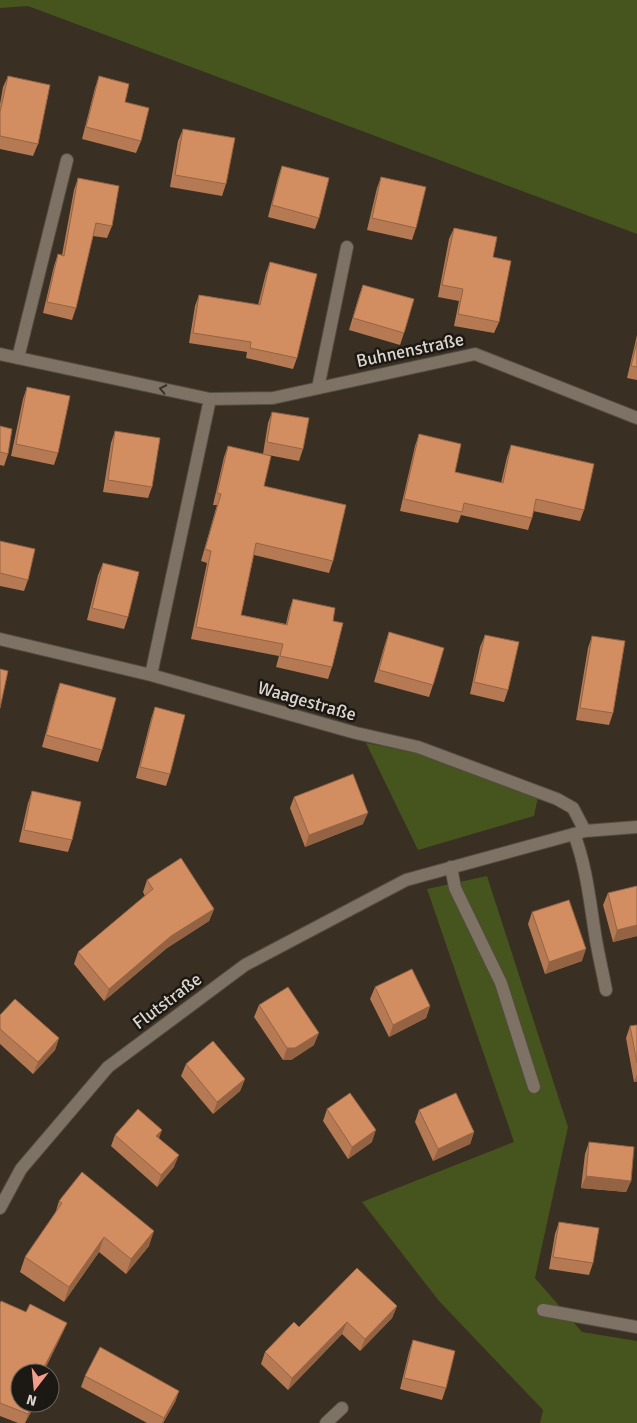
<svg xmlns="http://www.w3.org/2000/svg" width="637" height="1423" viewBox="0 0 637 1423" font-family="Signika,sans-serif">
	<style>
		.green { fill: #46541d }
		.lines { fill: none; stroke-linecap: round; stroke-linejoin: round }
		.service-casing { stroke: #544c42; stroke-width: 14 }
		.minor-casing { stroke: #544c42; stroke-width: 14 }
		.service { stroke: #7d7264; stroke-width: 12 }
		.minor { stroke: #7d7264; stroke-width: 12 }
		.wall { fill: #b57a53 }
		.shaded-wall { fill: #936344 }
		.building { fill: #d28e61; stroke: #936344 }
		.oneway { stroke: #39332b }
		.labels { text-anchor: middle; dominant-baseline: central; stroke-width: 5; stroke-linejoin: round; paint-order: stroke }
		.street-label { font-size: 18px; fill: #dbd5cd; stroke: #1c1813 }
	</style>
	<rect width="100%" height="100%" fill="#392f23"/>
	<path class="green" d="M0,0H637V234L28,6L0,8Z
		M366,743L419,753L538,797L534,816L418,850Z
		M487,876L568,1127L535,1278L582,1332L637,1341V1423H540L543,1410L439,1301L362,1202L514,1142L427,889Z"/>
	<g class="lines">
		<g class="service-casing">
			<path id="service" d="M18,358L67,160
				M318,388L347,247
				M574,834C587,868 590,904 596,940C599,957 603,974 606,990"/>
		</g>
		<g class="minor-casing">
			<path id="minor" d="M0,354L210,399L273,398L475,354L637,418
				M0,639L151,675L356,733L418,747L557,799L573,808L585,831
				M151,675L210,399
				M451,867L455,888L501,983L534,1087
				M0,1208L21,1169L108,1067L245,965L406,880L585,831L637,827
				M543,1310L637,1327
				M326,1423L342,1408"/>
		</g>
		<use href="#service" class="service"/>
		<use href="#minor" class="minor"/>
	</g>
	<path class="wall" d="M8,76L38,144L33,156L0,149V104L3,87Z
		M99,76L125,102L141,141L136,153L82,139L95,88Z
		M183,129L226,184L222,196L170,187L178,141Z
		M282,166L319,218L315,229L268,217L278,178Z
		M381,177L416,228L412,240L367,230L377,188Z
		M78,178L112,226L107,238L93,236L76,308L72,320L43,313L54,266L58,254L62,255L74,190Z
		M454,228L493,257L499,322L494,333L454,326L459,301L438,297L449,239Z
		M270,262L297,358L293,369L246,358L247,352L189,343L195,306L199,295L258,305L266,273Z
		M363,285L404,333L400,345L349,330L359,296Z
		M637,335V380L627,378Z
		M27,387L58,453L54,465L11,456L23,399Z
		M272,412L303,449L299,461L268,455L264,486L333,561L329,573L254,555L241,615L286,624L289,611L293,599L333,621L332,667L328,679L276,667L279,656L191,639L207,563L201,561L217,505H213L224,457L228,446L263,454L268,423Z
		M0,426L8,454L4,466L0,465Z
		M115,431L152,487L148,498L103,492L111,443Z
		M419,434L455,472L501,483L507,457L511,445L584,510L580,521L533,511L532,518L528,530L461,515L458,523L400,511L415,446Z
		M0,541L28,580L24,591L0,586Z
		M103,563L128,617L124,629L87,620L98,575Z
		M389,632L433,685L429,697L374,682L385,644Z
		M485,635L508,690L504,702L470,694L480,647Z
		M592,636L613,713L609,725L576,720L588,648Z
		M60,683L102,750L98,762L42,747L56,695Z
		M155,707L170,774L166,786L136,778L151,719Z
		M32,791L72,840L68,852L19,842L28,803Z
		M294,797L363,824L305,847L290,808Z
		M147,880L214,909L209,921L167,948L104,1001L74,964L78,952L145,896L143,892Z
		M637,886V936L613,942L603,905L608,893Z
		M532,912L582,961L545,974L528,924Z
		M375,987L430,1006L426,1018L389,1037L370,999Z
		M259,1005L314,1045L291,1060H283L254,1017Z
		M0,1015L59,1038L55,1050L33,1074L0,1044Z
		M637,1025V1082H634L626,1038L630,1026Z
		M186,1064L245,1079L240,1091L213,1114L181,1076Z
		M327,1109L372,1142L348,1159L323,1121Z
		M419,1110L474,1132L470,1144L433,1161L415,1122Z
		M115,1135L159,1138L174,1167L157,1187L111,1146Z
		M589,1142L631,1181L626,1192L581,1188L585,1154Z
		M59,1201L149,1246L126,1274L99,1252L64,1302L20,1272L25,1257L55,1214Z
		M559,1222L593,1263L589,1275L549,1269L555,1234Z
		M0,1304L26,1312L67,1323L62,1334L43,1373H20L36,1403L25,1423H18L0,1416Z
		M397,1306L392,1318L360,1351L342,1334L288,1390L261,1364L265,1352L299,1327Z
		M413,1340L446,1388L442,1400L400,1389L409,1352Z
		M85,1376L179,1391L175,1402L163,1423H147L81,1387Z"/>
	<path class="shaded-wall" d="M368,813L363,824L305,847L309,835Z
		M214,909L209,921L167,948L104,1001L109,989L171,936Z
		M637,925V936L613,942L617,930Z
		M586,949L582,961L545,974L549,962Z
		M430,1006L426,1018L389,1037L393,1025Z
		M319,1033L314,1045L291,1060H283L287,1048Z
		M59,1038L55,1050L33,1074L38,1062Z
		M637,1074V1082H634Z
		M245,1079L240,1091L213,1114L217,1102Z
		M162,1130L158,1141L156,1136Z
		M376,1130L372,1142L348,1159L352,1147Z
		M474,1132L470,1144L433,1161L438,1149Z
		M179,1155L174,1167L157,1187L161,1175Z
		M586,1176L631,1181L626,1192L581,1188Z
		M154,1231L149,1246L126,1274L131,1259Z
		M104,1237L99,1252L64,1302L69,1287Z
		M397,1306L392,1318L360,1351L365,1339Z
		M347,1322L342,1334L288,1390L292,1378Z
		M67,1323L62,1334L43,1373H41Z
		M179,1391L175,1402L163,1423H162L164,1418Z
		M34,1403H36L25,1423L28,1414Z"/>
	<path class="building" d="M8,76L50,85L38,144L0,136V112Z
		M99,76L129,84L125,102L149,108L141,141L86,127Z
		M183,129L235,138L226,184L175,175Z
		M282,166L329,178L319,218L272,205Z
		M381,177L426,187L416,228L372,218Z
		M78,178L119,186L112,226L96,223L76,308L47,302L58,254L64,256Z
		M454,228L497,237L493,257L511,261L499,322L458,314L463,289L442,285Z
		M270,262L317,274L297,358L250,348L251,342L193,333L199,295L260,305Z
		M363,285L414,299L404,333L353,318Z
		M637,342V367L631,366Z
		M27,387L70,396L58,453L16,444Z
		M272,412L309,418L303,449L267,442Z
		M0,426L12,429L8,454L0,452Z
		M115,431L160,438L152,487L108,480Z
		M419,434L461,444L455,472L503,483L511,445L594,464L584,510L536,499L532,518L464,503L462,512L404,499Z
		M228,446L271,456L264,486L346,505L333,561L256,543L241,615L287,625L293,599L335,608L333,621L343,623L332,667L280,656L283,644L196,627L211,551L205,549L221,494L217,493Z
		M0,541L35,549L28,580L0,573Z
		M103,563L139,572L128,617L92,608Z
		M389,632L444,648L433,685L379,670Z
		M485,635L519,642L508,690L474,682Z
		M592,636L625,641L613,713L580,708Z
		M0,669L8,671L0,708Z
		M60,683L116,698L102,750L46,735Z
		M155,707L185,715L170,774L140,767Z
		M353,774L368,813L309,835L294,797Z
		M32,791L81,802L72,840L24,830Z
		M181,858L214,909L171,936L109,989L78,952L153,889L147,880Z
		M637,886V925L617,930L608,893Z
		M569,900L586,949L549,962L532,912Z
		M412,969L430,1006L393,1025L375,987Z
		M288,987L319,1033L295,1048H287L259,1005Z
		M15,999L59,1038L38,1062L0,1029V1015Z
		M637,1025V1063L630,1026Z
		M213,1041L245,1079L217,1102L186,1064Z
		M350,1093L376,1130L352,1147L327,1109Z
		M456,1093L474,1132L438,1149L419,1110Z
		M138,1109L162,1130L156,1136L179,1155L161,1175L115,1135Z
		M589,1142L634,1147L631,1181L586,1176Z
		M82,1172L154,1231L131,1259L104,1237L69,1287L25,1257L62,1203L59,1201Z
		M559,1222L599,1228L593,1263L553,1257Z
		M357,1268L397,1306L365,1339L347,1322L292,1378L265,1352L294,1322L299,1327Z
		M1,1301L26,1312L30,1304L67,1323L41,1373H20V1403H34L28,1414L0,1403V1304Z
		M413,1340L455,1351L446,1388L404,1378Z
		M100,1347L179,1391L164,1418L85,1376Z"/>
	<defs><path id="oneway-chevron" d="M-2-3.5L2.5 0L-2 3.5" fill="none" stroke-width="1.6" stroke-linecap="round" stroke-linejoin="round" transform="scale(1.25)"/></defs>
	<use class="oneway" href="#oneway-chevron" transform="translate(163 389) rotate(-168)"/>
	<g class="labels">
		<g class="street-label">
			<text transform="translate(410 350) rotate(-12)">Buhnenstraße</text>
			<text transform="translate(307 701) rotate(16)">Waagestraße</text>
			<text transform="translate(167 1001) rotate(-37)">Flutstraße</text>
		</g>
	</g>
	<g transform="translate(35 1388) rotate(196)"><circle r="24" fill="#1c1813" stroke="#68645d"/>
	<path d="M0-4L9 19L0 12L-9 19Z" fill="#f49d8b"/>
	<text y="-8" font-size="14" font-weight="bold" text-anchor="middle" fill="#dbd5cd">N</text>
	</g>
</svg>
